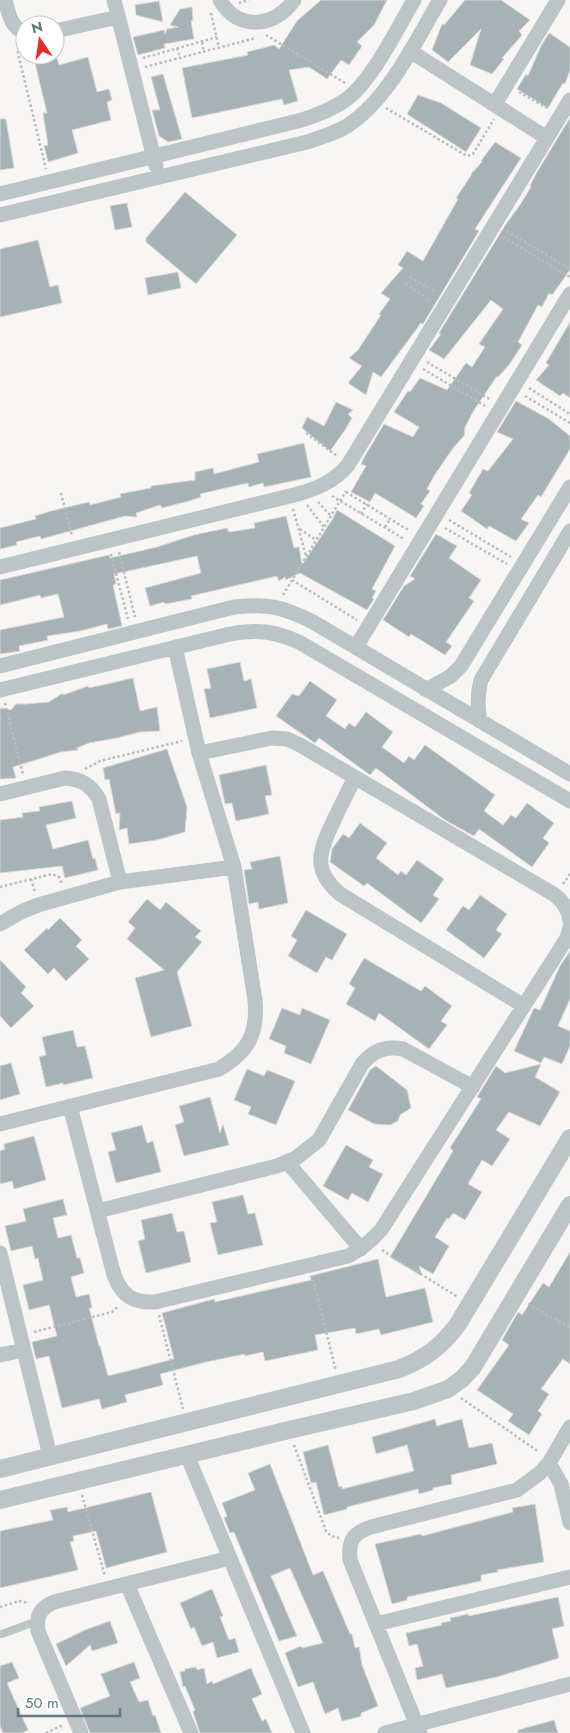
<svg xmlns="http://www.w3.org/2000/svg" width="570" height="1733" viewBox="0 0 570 1733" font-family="Jost,sans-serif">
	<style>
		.building { fill: #a7b2b5; stroke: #d9d8d6 }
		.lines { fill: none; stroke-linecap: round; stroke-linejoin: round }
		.path { stroke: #b8bcbe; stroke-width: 2.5; stroke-dasharray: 2.5 2.5; stroke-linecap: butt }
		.service { stroke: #bdc4c6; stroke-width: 8 }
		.minor { stroke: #bdc4c6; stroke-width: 15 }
		.tertiary { stroke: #bdc4c6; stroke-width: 18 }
	</style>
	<rect width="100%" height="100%" fill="#f7f6f4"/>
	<path class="building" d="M321,0H387L374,25L357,42L362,46L349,65L341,60L327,79L309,67L289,70L298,101L284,105L282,99L192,118L182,68L248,55L247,52L274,45L279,49L297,21Z
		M465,0H501L530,20L519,31L522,35L502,58L504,59L492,74L470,65L481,29L448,62L432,50L442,24L444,25Z
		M159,1L163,22L136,15L135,5Z
		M192,7L193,21H191L194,39L164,44L165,48L138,55L133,37L164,30L165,34L167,29L178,27L170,25L180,9Z
		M549,33L570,47V70L565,84L563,83L548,108L517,89L526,74L528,76L541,46Z
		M88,57L97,92L109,89L112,100L107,102L111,120L72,130L78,153L48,162L44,146L48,145L43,113H47L35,63L57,58L59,65Z
		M163,74L182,139L168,142L159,136L152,110H160L151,77Z
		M418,95L441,103L481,128L466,152L407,114Z
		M570,118V270L552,295L549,293L542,307L538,305L518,342L522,345L509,365L498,377L497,376L474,410L465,427L464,436L453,448L434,476L427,489L430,491L421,504L424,506L416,518L375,493L370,502L351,492L366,466L361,464L365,456L384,424L413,437L419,427L394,412L408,391L410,392L420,378L447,390L466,363L472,367L485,347L479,344L503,309L491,300L444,359L429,350L441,334L439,333L506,224L520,205L531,187L530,186L537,172Z
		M0,119H6L14,168L0,170Z
		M495,142L521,158L475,229L479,231L423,324L421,323L381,377L373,372L366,395L348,383L362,366L349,358L358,350L381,315L379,314L390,299L381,293L403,268L398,265L407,251L423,261L458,199L456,198L472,174H471L482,162L481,161Z
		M185,192L237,235L196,284L146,242V238Z
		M127,203L132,227L115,230L110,206Z
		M38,240L50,287L58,285L62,303L0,317V249Z
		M178,272L181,288L148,295L145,278Z
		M570,322V398L563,393L560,396L536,380L549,365L546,363Z
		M516,401L549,419L570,436V449L541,497L538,495L521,519L529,523L516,541L489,526L487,529L461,511L472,495L469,493L483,469L488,471L513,439L497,432Z
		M336,402L353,410L348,414L352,418L345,430L330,451L302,428L307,417L324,426Z
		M304,443L311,477L264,487L263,483L249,487L248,483L221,489L200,494L201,497L189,501L162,508L160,505L136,513L137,517L125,516L41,539L40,536L16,542L17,545L0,549V528L36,519L35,516L51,511L89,502L90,505L121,497L120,494L151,488V486L195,480V472L213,468L214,474L259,462L257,454Z
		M337,510L395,546L372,589L376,591L372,598L374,599L367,610L300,573L286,580L285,577L279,581L277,576L191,596L192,599L165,604L164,602L150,606L145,588L201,573L197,556L114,574L116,584L113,585L122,626L108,629L107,624L80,631L47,636L48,640L19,646L20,651L0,654V630L64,617L58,594L41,598L40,595L0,605V580L109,555L110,558L157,547L194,535L227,528L229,532L255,528L254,523L286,516L294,548L299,547L302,565L332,520Z
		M436,534L457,546L449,558L481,580L469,598L474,601L446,642L452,646L445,655L411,634L409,637L383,620L404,586L415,579L410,576Z
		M240,662L244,681L251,679L257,708L210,718L204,689L211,688L207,669Z
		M133,678L140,711L157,707L160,731L140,732L117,738L89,743L77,748L78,750L61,752L13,767L16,778L0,779V708L11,710L16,704H26L49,702L63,693V695L88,686L89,688Z
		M310,681L337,700L326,716L345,729L349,723L355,727L366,712L393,732L382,747L404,763L409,756L414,760L425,745L495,795L484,811L503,825L511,815L516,818L527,803L554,823L543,838L549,843L532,867L479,829L474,836L445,820L376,768L370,775L319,738L315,743L276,716L292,694L299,696Z
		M167,749L187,807L185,832L157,840L129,844L127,828L119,830L120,813L116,814L109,779L105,780L103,768Z
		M266,765L272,795L265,796L269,814L236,821L232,803L225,804L219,775Z
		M72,801L76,818L46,825L53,849L88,840L93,859L95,858L98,870L65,878L62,866L0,873V820L23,817L22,813L40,811L39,807Z
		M360,823L387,843L376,858L398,875L401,871L406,875L417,860L444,879L433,895L439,899L421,923L367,883L364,886L330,862L332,849L343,834L349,838Z
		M280,856L288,903L259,909L258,902L249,904L244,870L252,869L250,862Z
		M480,895L507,914L496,930L502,934L484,958L446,930L463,906L469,910Z
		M147,899L160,910L166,902L201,931L195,937L202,942L177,972L192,1026L151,1037L135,978L164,970L127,939L135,928L128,922Z
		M306,910L347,934L332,960L326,957L317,973L288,956L297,940L291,936Z
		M60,918L82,940L76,946L89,959L66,981L54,968L48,974L24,950L47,928L48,930Z
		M570,951V999L558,1026L570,1031V1046L562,1064L544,1057L541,1063L514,1051L534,1008L540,1010L560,966Z
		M364,958L421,991L425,986L452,1006L441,1021L447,1025L429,1049L379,1013L375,1021L346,1004L355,988L349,984Z
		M0,960L26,987L21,993L34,1006L11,1028L0,1016Z
		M282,1008L300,1015L302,1008L330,1020L311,1064L284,1053L286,1046L269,1039Z
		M73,1030L77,1047L85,1046L93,1078L63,1085V1083L46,1087L39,1057L46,1055L42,1037Z
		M11,1063L20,1094L0,1100V1066Z
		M541,1064L535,1077L560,1092L540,1126L509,1112L496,1130L510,1139L492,1166L482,1160L468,1184L482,1192L465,1220L453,1213L449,1219L447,1218L435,1237L449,1246L433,1274L419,1266L422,1276L390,1257L453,1151L450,1148L481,1099L477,1097L496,1066L505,1073Z
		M376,1066L407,1090L411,1108L400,1115L398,1121L390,1125L374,1124L348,1110L370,1070Z
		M247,1069L264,1076L267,1070L295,1081L276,1125L248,1114L251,1107L234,1100Z
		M210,1097L220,1133L223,1124L229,1145L184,1156L175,1125L184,1122L179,1106Z
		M142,1125L147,1143L153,1141L161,1172L116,1183L108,1152L116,1150L111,1133Z
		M34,1136L46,1180L14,1189L12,1181L0,1184V1151L5,1149L4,1144Z
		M346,1145L373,1160L369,1167L383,1174L368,1202L352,1193L348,1200L323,1186Z
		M243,1195L248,1214L255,1213L263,1245L218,1255L210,1223L217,1222L212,1202Z
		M63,1199L67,1215L53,1218L58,1238L71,1235L77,1258H80L84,1273L71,1277L76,1297L89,1294L92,1308H89L99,1346H100L108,1376L174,1359L162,1313L214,1299L215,1302L311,1280L310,1276L378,1259L386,1297L425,1288L433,1322L381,1335L379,1329L356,1334L355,1328L315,1335L318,1350L265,1361L263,1352L245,1356V1354L206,1362L160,1374L163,1385L125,1395L127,1402L102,1409L99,1399L62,1408L49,1356L36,1359L32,1342L57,1336L49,1305L29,1310L23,1285L43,1280L38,1258L35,1259L32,1246L11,1251L5,1226L26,1221L23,1209Z
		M172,1213L177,1232L184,1231L191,1262L146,1273L138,1241L145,1239L141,1220Z
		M570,1252V1364L563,1359L541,1389L549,1394L538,1411L542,1414L529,1435L508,1421L513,1414L477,1390L509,1345L502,1340L518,1312L522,1315L543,1283L549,1287Z
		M435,1419L437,1426L462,1419L469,1448L492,1443L497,1464L451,1475L452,1484L433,1488V1490L419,1494L418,1489L347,1507V1509L324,1515L316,1482L311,1483L303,1452L328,1445L339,1487L342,1486V1489L414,1471L407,1445L376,1454L372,1437Z
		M270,1464L313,1575L323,1571L350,1634H352L355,1648L359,1647L362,1665L378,1706L361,1713V1716L359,1717L342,1721L338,1708L325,1714L313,1682L298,1687L285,1653L301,1646L302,1648L323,1643L290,1568L271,1576L297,1636L279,1641L234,1532L230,1533L224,1518L227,1516L222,1503L255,1490L248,1473Z
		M151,1492L167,1552L106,1568L96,1531L73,1536L74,1541L70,1542L78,1570L0,1588V1531L53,1520L50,1510L67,1507L68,1512Z
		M535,1504L544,1562L497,1570L498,1572L481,1575V1581L407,1597V1600L392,1604L375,1544L421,1534L422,1536L513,1512L512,1508Z
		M212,1589L223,1616L220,1617L229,1640L235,1638L239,1652L217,1658L213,1642L202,1646L194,1627L191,1629L180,1603Z
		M558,1597L564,1626L552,1629L559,1658L497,1677L446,1688L442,1674L417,1680L415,1668L423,1666L417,1644L409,1646L406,1633L442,1625L441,1623L451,1621L450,1618L468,1614L469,1616Z
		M110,1621L118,1643L92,1651L90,1645L66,1666L56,1644L85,1630Z
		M12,1662L19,1678L7,1683L28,1730L22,1733H3L0,1726V1666Z
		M134,1662L140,1678L130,1682L139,1702L148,1700L153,1716L155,1715L161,1733H90L80,1708L110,1696L101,1674Z
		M196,1667L197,1670L204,1668L207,1684L212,1681L213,1684L251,1668L262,1694L252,1699L262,1721L266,1719L272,1733H200L193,1712L195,1710L185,1686L183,1687L180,1672L185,1671V1669Z
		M554,1720L558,1733H518V1730Z"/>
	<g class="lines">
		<path class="path" d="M239,3L249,0
			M211,13L219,48
			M266,35L345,83
			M202,42L204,52
			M19,46L18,53L46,169
			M177,48L180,58
			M143,58L217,37
			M145,67L252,39L256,37
			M519,92L549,109
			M386,108L467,156L473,154L494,119
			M507,231L570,269
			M503,237L570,277
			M410,277L436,292
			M405,284L431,301
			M427,362L491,400
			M423,369L487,407
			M529,388L570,414
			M525,396L570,423
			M306,433L337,456
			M346,492L410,531
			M61,493L72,536
			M332,496L404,539
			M318,502L331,516
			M307,505L324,527
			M293,509L306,556
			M361,514L367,504
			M449,520L511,557
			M385,527L390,519
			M445,528L507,564
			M300,529L316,540
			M119,552L135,617
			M111,554L128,619
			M292,580L357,620
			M283,595L346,491
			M5,703L23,775
			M85,769L100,761L182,741
			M31,879L35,892
			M563,884L570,874
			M0,887L52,874L59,877L62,884
			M382,1250L458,1297
			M313,1279L336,1371
			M528,1304L570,1328
			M159,1315L183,1409
			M34,1332L112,1312L119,1306
			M461,1398L539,1452
			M294,1445L326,1531L331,1536L339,1538
			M82,1495L105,1576
			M0,1607L19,1601L29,1603
			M46,1733L63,1725"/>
		<path class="service" d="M2,1634L37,1621"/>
		<path class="minor" d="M5,0C9,14 11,28 25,33
			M114,0L156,166
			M220,0C237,31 275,28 294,0
			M55,31L118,17
			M410,51L547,138
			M495,104L558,0
			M0,194L302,120C317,115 331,110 344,101C371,83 397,29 414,0
			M0,215L307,142C321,137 334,134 347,126C388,100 415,42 440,0
			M0,567L298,494C318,488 335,481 348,465L570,100
			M356,647L570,294
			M0,666L234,607C268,603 283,607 313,622L570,774
			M0,690L230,634C257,629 274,631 299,642L570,801
			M426,690L451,676L461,666L570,487
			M480,721C477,706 477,695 481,680L570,531
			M199,753L272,738L287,739L300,745L555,895C563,902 569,909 570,921
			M355,777C348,792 340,807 333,822C319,852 312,870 340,894L524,1006
			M0,794L65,778C81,779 91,785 99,799L120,882
			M0,924L21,912L38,905L120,882L234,867
			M70,1106L114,1275C122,1296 133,1303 155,1302L348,1256C362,1249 371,1241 381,1230L567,938L570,928
			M0,1124L219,1069C248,1052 258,1034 255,1000L234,867L199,753L175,647
			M288,1163L361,1249
			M98,1211L277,1166L296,1158L319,1140L362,1064C374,1050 385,1046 403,1049L473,1087
			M0,1253L50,1456
			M0,1355L24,1350
			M187,1455L303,1733
			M549,1463L561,1484L570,1523
			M127,1584L191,1733
			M376,1624L570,1577
			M81,1733L38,1631C36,1616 40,1608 54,1602L230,1558
			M385,1733L570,1684
			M420,1733L350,1560C348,1541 353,1533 371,1527L517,1490L540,1473L549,1463L570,1427"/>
		<path class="tertiary" d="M0,1469L399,1369C425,1359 442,1346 458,1324L570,1138
			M0,1500L289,1430L414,1401L448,1389L462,1379L473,1367L570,1205"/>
	</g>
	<g transform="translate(40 40) rotate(347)"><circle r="24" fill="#ffffff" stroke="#c0c9cc"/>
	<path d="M0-4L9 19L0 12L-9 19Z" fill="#e32e28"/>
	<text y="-8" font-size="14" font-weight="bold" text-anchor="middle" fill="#62787f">N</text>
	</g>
	<path d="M18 1708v8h102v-8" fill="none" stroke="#62787f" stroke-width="2.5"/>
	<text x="25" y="1708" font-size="15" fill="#62787f" stroke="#ffffff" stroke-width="4" paint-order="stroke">50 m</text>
</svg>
